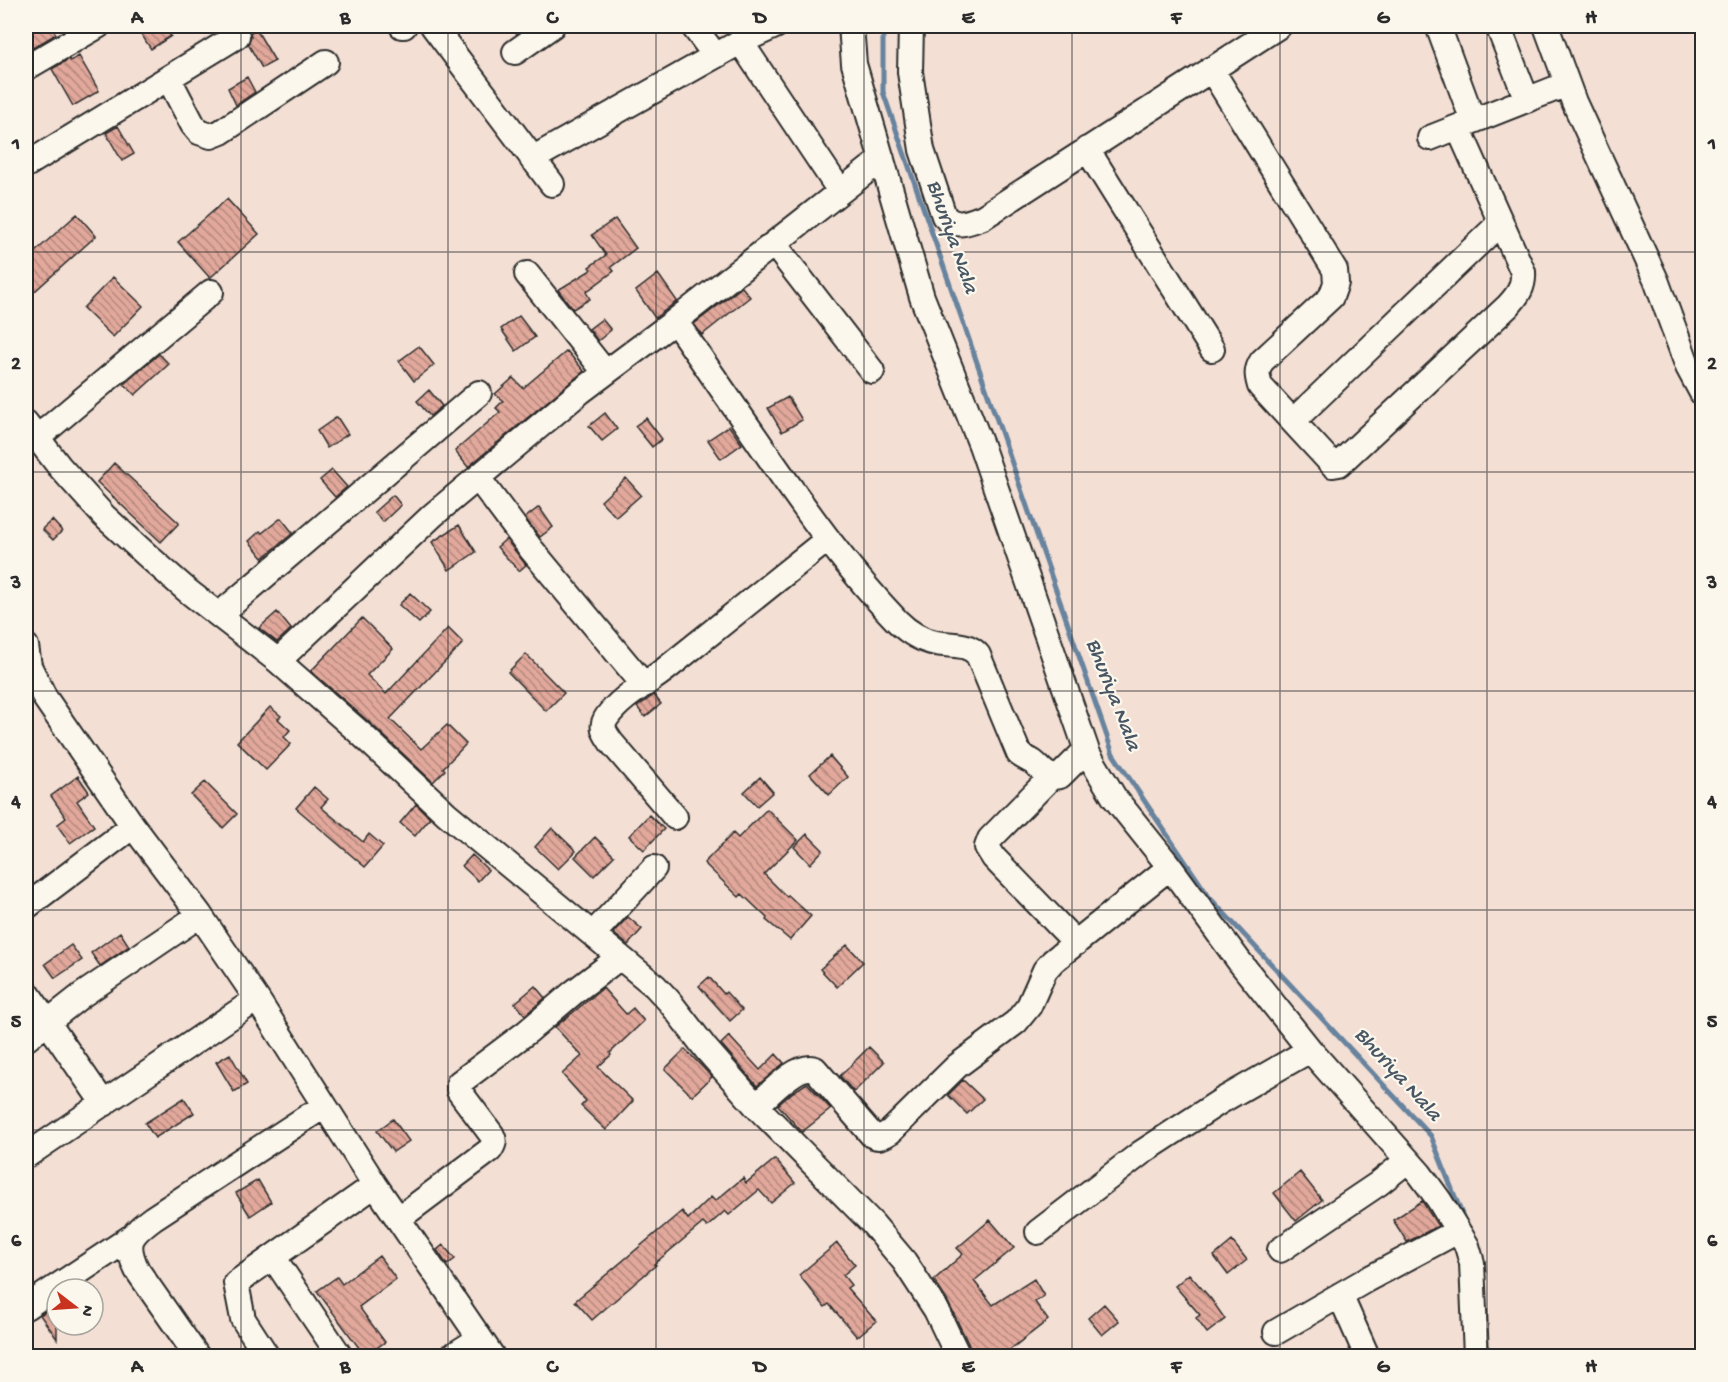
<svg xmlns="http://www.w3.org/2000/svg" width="1728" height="1382" viewBox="0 0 1728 1382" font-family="'Gochi Hand',sans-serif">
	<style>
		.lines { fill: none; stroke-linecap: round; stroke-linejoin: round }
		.stream { stroke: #67839e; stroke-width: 5 }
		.building { fill: url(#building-back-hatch); stroke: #2b2b2b; stroke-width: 1.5 }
		.minor-casing { stroke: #2b2b2b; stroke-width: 28 }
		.minor { stroke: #fbf7ec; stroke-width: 24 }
		.grid { fill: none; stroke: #2b2b2b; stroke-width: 1.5; stroke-opacity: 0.55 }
		.labels { text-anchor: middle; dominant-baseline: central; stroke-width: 4.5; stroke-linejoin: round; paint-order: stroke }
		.water-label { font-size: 22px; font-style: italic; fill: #495764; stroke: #fbf7ec }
		.neatline { fill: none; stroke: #2b2b2b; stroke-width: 2 }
		.grid-label { font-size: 20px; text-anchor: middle; font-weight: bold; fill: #2b2b2b }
	</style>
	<defs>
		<pattern id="building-back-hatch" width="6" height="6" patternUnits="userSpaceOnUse" patternTransform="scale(1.5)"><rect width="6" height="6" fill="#e1a89b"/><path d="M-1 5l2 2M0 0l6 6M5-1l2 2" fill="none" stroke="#b7897f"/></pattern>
	</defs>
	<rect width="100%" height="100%" fill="#f3dfd4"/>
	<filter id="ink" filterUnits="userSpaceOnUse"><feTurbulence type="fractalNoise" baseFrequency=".0167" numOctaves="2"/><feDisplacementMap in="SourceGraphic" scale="12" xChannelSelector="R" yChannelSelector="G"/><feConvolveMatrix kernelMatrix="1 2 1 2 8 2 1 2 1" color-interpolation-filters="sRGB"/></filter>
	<g filter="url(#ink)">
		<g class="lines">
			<path class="stream" d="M883,26V92L1113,754L1209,897L1431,1136L1465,1222"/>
		</g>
		<path class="building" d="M26,26H51L56,34L33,48L26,34Z
			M154,26H164L171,36L151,49L141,34Z
			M256,29L275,61L262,68L248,44L251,36L250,33Z
			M79,56L99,91L73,106L52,69L69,59L70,61Z
			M247,77L255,92L236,105L228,88Z
			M118,126L134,154L122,161L106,133Z
			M227,199L259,234L210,278L178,242Z
			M77,214L96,236L26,299V260Z
			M615,219L636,248L611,267L614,271L586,292L590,299L573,309L558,290L591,270L589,267L606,255L592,235Z
			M658,274L677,301L655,318L636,291Z
			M113,277L143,306L113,337L83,308Z
			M742,287L750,297L702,335L694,324Z
			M519,316L535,337L516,351L501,329Z
			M602,319L611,330L598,341L589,329Z
			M419,346L434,365L414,381L399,361Z
			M567,351L584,371L468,467L455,451L500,412L496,408L503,401L495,394L513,378L523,388Z
			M159,354L169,364L135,395L124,384Z
			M429,390L442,406L430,416L417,401Z
			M788,397L802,420L782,432L768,408Z
			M605,413L617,429L602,441L589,426Z
			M337,417L348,434L327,448L317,431Z
			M646,418L662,439L652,447L635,426Z
			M729,426L742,444L721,459L708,440Z
			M114,463L179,523L161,542L97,482Z
			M332,470L347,487L335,497L320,480Z
			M626,478L641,495L616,517L601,501Z
			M393,495L401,505L383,522L374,512Z
			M539,507L553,527L540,537L525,518Z
			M281,518L293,533L263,558L249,541L260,531L262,533Z
			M52,520L62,531L53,540L42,529Z
			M459,525L476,552L449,570L432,542Z
			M506,539L526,565L519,571L497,547Z
			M410,593L430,612L419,623L399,605Z
			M277,612L291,629L277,642L259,628Z
			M362,618L393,649L367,675L386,694L448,628L463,643L390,719L421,749L447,725L466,744L443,768L445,770L433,782L369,722L311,671Z
			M526,654L564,693L546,711L508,672Z
			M654,695L661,704L645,717L637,707Z
			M270,707L281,716L278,719L290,730L284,737L291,744L266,770L237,742Z
			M830,756L848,777L829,795L810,774Z
			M78,776L89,792L77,801L94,826L70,843L57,825L66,818L51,796Z
			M760,777L773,792L757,806L744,792Z
			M205,782L237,814L223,828L191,795Z
			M314,787L328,799L321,807L363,842L369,834L383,846L365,867L296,808Z
			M416,804L430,818L415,836L400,823Z
			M767,809L798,840L764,874L787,897L788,895L811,916L790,940L766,920L767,918L742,894L739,897L704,863L733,833L738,838Z
			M649,815L664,829L644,850L629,836Z
			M552,828L576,851L558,869L535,847Z
			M807,834L823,850L810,864L794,847Z
			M595,837L614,856L594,876L575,857Z
			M472,855L488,870L478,881L462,866Z
			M628,917L642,929L628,945L613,933Z
			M120,932L129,946L100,966L91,953Z
			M71,945L82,960L55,978L45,964Z
			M847,945L863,962L837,987L820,969Z
			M709,977L724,994L726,992L742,1010L730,1021L699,986Z
			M535,986L545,998L525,1015L515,1003Z
			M603,988L626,1014L633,1008L644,1021L610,1053L611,1055L598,1067L633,1101L606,1130L581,1106L586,1101L562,1074L582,1056L555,1027Z
			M729,1036L760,1070L776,1054L784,1063L757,1086L721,1044Z
			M869,1047L884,1062L854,1092L840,1076Z
			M685,1049L712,1077L692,1096L665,1069Z
			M230,1054L247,1084L234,1092L216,1062Z
			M963,1080L983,1099L967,1114L948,1095Z
			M807,1083L831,1109L802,1132L778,1105L793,1092Z
			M184,1098L194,1113L155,1138L145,1123Z
			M393,1119L409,1141L393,1152L377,1131Z
			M775,1159L795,1183L771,1203L759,1190L729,1215L725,1211L707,1227L703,1223L654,1264L656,1265L592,1320L575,1301L682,1211L688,1219L711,1197L715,1201L743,1178L746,1183Z
			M1300,1172L1322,1200L1296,1221L1274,1193Z
			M258,1180L271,1202L250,1216L236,1193Z
			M1422,1201L1438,1226L1407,1242L1393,1220Z
			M990,1220L1014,1248L974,1281L993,1305L1034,1279L1044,1296L1035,1302L1048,1320L1002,1356H977L970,1347L948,1302L934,1280L963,1254L957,1248Z
			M1232,1241L1247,1260L1228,1275L1214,1256Z
			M837,1243L855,1265L843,1275L851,1285L847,1288L876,1321L857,1337L829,1304L825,1307L799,1275Z
			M443,1245L455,1259L447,1265L437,1250Z
			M379,1256L396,1279L359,1307L385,1342L365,1356L317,1291L337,1277L342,1284Z
			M1189,1274L1211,1299L1225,1319L1207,1333L1196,1318L1200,1315L1175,1286Z
			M57,1304V1339L40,1315Z
			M1104,1304L1119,1321L1102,1335L1088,1318Z"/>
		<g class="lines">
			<g class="minor-casing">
				<path id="minor" d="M402,26H404
					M433,26L552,184
					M693,26L715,55
					M851,26L854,64L922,297L981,445L1088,754L1114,797L1170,867L1239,961L1310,1050L1420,1174L1439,1200L1467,1246L1472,1263L1476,1356
					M911,26L910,72L922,150L944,216C956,229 969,222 983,217L1279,26
					M1438,26L1473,121
					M1498,26L1527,100
					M1546,26L1574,102L1656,280L1688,367L1702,393
					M740,41L840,191
					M515,52L552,26
					M26,68L98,26
					M1211,69L1335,270L1336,283L1331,297L1262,361C1256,370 1257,376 1260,386L1333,465L1339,464L1508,306C1518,295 1524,287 1523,272L1458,127
					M169,79L193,125L199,132L211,136L221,132L326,62
					M1430,138L1567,84
					M1087,149L1212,349
					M532,159L740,42L775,26
					M26,165L237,36
					M774,244L872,371
					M527,274L605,372
					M675,321C707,367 739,413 771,460C810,516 850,572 897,621C908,632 920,640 936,643C951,646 967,642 978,655L1019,754C1023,757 1028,759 1033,762C1042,769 1047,779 1060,776L1086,750
					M1293,421L1501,222
					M26,423L59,466L104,516L150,558L189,592L278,661L359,732L447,814L655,986L669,1001L706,1049L756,1106L872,1223L904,1261L936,1310L958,1356
					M37,438L211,292
					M478,478L531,549L644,685
					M219,615L479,393
					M26,646L29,666L45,698L133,826L200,915L257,999L375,1185L492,1356
					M278,661L433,515L580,392L675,321L882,159
					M1051,777L990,839L987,847L994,858L1076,943
					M675,817L611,742C605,733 600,727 607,717C622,696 647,684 667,668C720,625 774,582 828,539
					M26,907L133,826
					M593,934L654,868
					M26,991L104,1104
					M26,1039L82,995L200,915
					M756,1106C769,1095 798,1062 815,1069L872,1135C879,1139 883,1136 890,1132L957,1066L1016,1022L1029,1006L1045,970L1053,961L1170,867
					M26,1156L257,999
					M398,1219L490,1150C494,1144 495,1141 492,1135L459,1091V1083L527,1032L574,992L620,957
					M1038,1232L1141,1153L1221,1101L1310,1050
					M1280,1250L1378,1184L1407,1161
					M273,1257L340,1356
					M1340,1295L1367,1356
					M26,1307L133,1236
					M1276,1332L1366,1280L1458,1231
					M197,1356L137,1270C124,1242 130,1235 153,1218L324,1106
					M267,1356L243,1319L236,1283L375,1185
					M452,1356L479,1339"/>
			</g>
			<use href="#minor" class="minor"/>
		</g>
	</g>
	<path class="grid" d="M241,26V1356M448,26V1356M656,26V1356M864,26V1356M1072,26V1356M1280,26V1356M1487,26V1356M26,252H1702M26,472H1702M26,691H1702M26,910H1702M26,1130H1702"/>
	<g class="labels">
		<g class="water-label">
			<text transform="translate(951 237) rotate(71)">Bhuriya Nala</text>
			<text transform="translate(1112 695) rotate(69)">Bhuriya Nala</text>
			<text transform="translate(1397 1075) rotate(48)">Bhuriya Nala</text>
		</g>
	</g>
	<rect width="1728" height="1382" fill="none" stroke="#fbf7ec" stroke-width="66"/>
	<g transform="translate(75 1307) rotate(107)"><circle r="28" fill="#fbf7ec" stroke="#a8a59f" stroke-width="1.5"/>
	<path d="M0-4.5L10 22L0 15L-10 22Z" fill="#c8321e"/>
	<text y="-9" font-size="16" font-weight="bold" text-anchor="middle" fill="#2b2b2b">N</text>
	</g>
	<rect x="33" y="33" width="1662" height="1316" class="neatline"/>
	<g class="grid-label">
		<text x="137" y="23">A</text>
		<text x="345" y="23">B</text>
		<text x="552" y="23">C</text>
		<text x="760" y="23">D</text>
		<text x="968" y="23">E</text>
		<text x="1176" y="23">F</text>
		<text x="1383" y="23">G</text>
		<text x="1591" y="23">H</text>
		<text x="16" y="149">1</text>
		<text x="1712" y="149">1</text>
		<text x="16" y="369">2</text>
		<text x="1712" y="369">2</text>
		<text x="16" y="588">3</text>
		<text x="1712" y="588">3</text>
		<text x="16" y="807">4</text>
		<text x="1712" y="807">4</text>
		<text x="16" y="1027">5</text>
		<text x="1712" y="1027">5</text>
		<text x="16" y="1246">6</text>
		<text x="1712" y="1246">6</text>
		<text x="137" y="1372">A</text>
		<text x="345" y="1372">B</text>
		<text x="552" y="1372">C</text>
		<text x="760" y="1372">D</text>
		<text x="968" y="1372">E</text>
		<text x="1176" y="1372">F</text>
		<text x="1383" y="1372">G</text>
		<text x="1591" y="1372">H</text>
	</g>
</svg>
